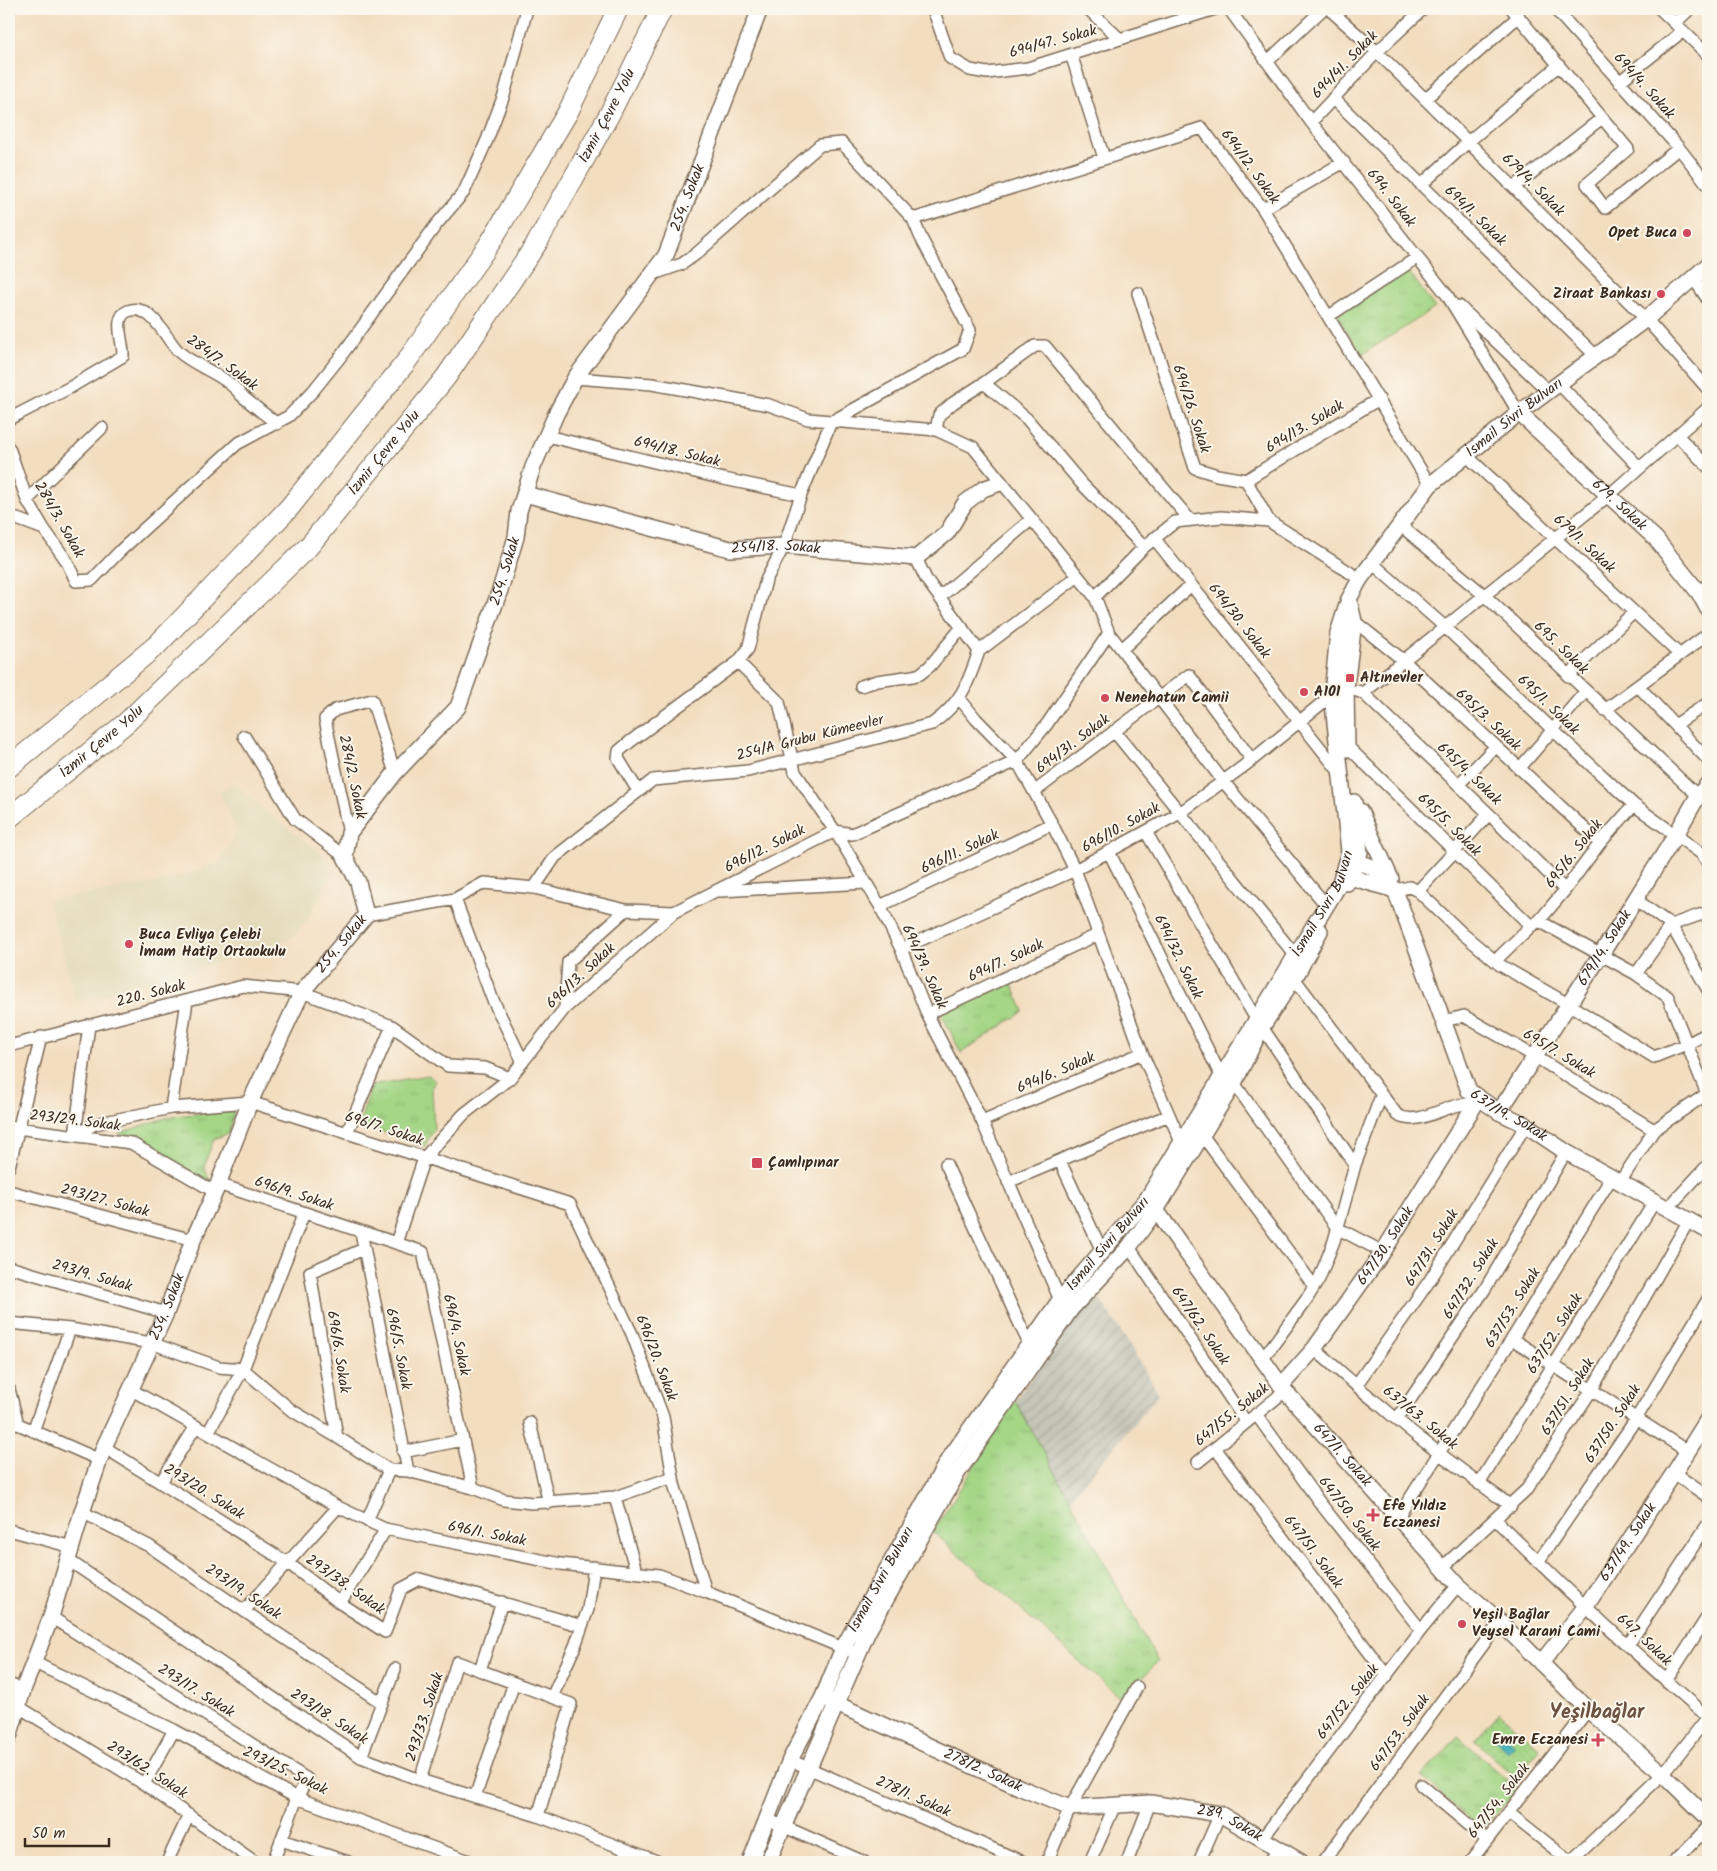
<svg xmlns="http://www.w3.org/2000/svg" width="1717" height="1871" viewBox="0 0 1717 1871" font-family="Kalam,sans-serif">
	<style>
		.built { fill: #e4dbba }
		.industrial { fill: url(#industrial-furrows) }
		.grass { fill: url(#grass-tufts); stroke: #708052 }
		.garden { fill: url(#garden-dots); stroke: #708052 }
		.water { fill: #3dadb9; stroke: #3c6c6c }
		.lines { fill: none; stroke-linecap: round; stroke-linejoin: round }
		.street-casing { stroke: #7b6956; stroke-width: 14 }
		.secondary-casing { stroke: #7b6956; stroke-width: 18 }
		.highway-casing { stroke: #7b6956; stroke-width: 22 }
		.street { stroke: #fff; stroke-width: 11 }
		.secondary { stroke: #fff; stroke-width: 15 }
		.highway { stroke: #fff; stroke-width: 20 }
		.poi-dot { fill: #d1495b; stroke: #fbf7ec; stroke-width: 2 }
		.labels { text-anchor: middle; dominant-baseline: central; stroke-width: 4; stroke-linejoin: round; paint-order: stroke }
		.street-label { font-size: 15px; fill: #3b2a1e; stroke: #fbf7ec }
		.poi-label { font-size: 15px; font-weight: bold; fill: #3b2a1e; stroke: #fbf7ec; text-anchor: start }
		.district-label { font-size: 20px; font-weight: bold; fill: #6c5342; stroke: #fbf7ec }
	</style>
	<defs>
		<pattern id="industrial-furrows" width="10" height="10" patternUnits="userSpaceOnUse" patternTransform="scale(1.25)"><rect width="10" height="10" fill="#c6c5b8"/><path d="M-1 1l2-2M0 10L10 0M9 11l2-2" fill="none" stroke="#aba99e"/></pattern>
		<pattern id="grass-tufts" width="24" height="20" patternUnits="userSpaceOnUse" patternTransform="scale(1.25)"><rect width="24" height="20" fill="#a4d686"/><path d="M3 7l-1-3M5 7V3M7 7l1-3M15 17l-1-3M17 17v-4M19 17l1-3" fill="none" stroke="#8eb873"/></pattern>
		<pattern id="garden-dots" width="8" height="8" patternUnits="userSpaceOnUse" patternTransform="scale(1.25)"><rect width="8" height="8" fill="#a4d686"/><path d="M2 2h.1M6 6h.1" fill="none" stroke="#8eb873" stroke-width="1.8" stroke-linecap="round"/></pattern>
	</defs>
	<rect width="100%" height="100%" fill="#fbf7ec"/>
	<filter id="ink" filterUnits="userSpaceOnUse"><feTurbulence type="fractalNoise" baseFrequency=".02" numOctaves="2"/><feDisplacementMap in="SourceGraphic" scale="10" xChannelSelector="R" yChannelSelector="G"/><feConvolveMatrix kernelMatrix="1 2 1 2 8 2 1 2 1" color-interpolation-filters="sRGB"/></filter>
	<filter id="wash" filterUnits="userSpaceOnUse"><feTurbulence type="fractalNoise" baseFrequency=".0096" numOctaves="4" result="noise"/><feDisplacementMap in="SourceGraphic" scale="20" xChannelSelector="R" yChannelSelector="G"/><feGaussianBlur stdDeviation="1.12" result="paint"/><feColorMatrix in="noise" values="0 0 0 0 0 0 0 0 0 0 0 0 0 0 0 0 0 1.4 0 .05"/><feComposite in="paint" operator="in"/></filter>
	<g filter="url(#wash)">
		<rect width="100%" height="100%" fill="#f3ddbf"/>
		<path class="built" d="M234,783L267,813L320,852L333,871L307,920L295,936L264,949L76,1002L48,900L172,880L220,862L237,831L219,792Z"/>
		<path class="industrial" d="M1094,1291L1128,1342L1159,1394L1070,1499L1015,1401Z"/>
		<path class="grass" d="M1407,269L1435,308L1361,355L1337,315Z
			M1011,982L1024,1011L961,1053L941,1013Z
			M429,1075L435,1081L432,1087L434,1129L424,1147L359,1123L372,1085Z
			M234,1111L229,1133L214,1139L204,1166L210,1182L119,1133L172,1116Z
			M1015,1401L1070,1499L1158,1662L1121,1698L933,1532Z
			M1458,1736L1518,1789L1481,1830L1421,1777Z"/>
		<path class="garden" d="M1499,1712L1540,1749L1516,1777L1474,1740Z"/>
		<path class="water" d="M1501,1732L1514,1745L1508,1752L1494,1739Z"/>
	</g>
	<g filter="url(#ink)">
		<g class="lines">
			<g class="street-casing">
				<path id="street" d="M933,9L950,58L970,70L987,73L1028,68L1215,9
					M1088,9L1120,39
					M1229,9L1311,122L1447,295L1519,413
					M1329,9L1377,52L1425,99L1646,319L1708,389
					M1512,9L1628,149L1587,184L1605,208L1679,148
					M1555,9L1679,148L1708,185
					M1660,9L1708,55
					M1675,23L1690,9
					M1071,54L1104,158
					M1267,62L1323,9
					M1619,82L1683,31
					M1333,98L1596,356
					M1425,99L1519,16
					M1311,122L1377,52L1423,9
					M1421,185L1468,142L1559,65
					M1514,187L1602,118
					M1263,209L1344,162
					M913,219L1202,128L1263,209L1430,485
					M1694,279L1708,300
					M1138,293L1195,468L1217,475L1246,480L1269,521
					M1459,306L1548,391
					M1329,316L1418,257
					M575,378L652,384L708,394L769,405L808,419L936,430L973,447L1095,597L1109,633L1223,781L1326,905
					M984,383L1027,419L1081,483L1144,547
					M1559,384L1640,468
					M9,419L71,387L123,356C124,343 112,317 128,311C151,302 166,339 178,351C193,365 215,371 230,384C234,387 238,391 241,395C252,405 265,414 277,424
					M936,430L939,415L953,403L984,383L1035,346H1045L1190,520
					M1677,435L1708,467
					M547,436L724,479L801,495
					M9,448L27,500L44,529L66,560L76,581L92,580L121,550L237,444L289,416L313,391L341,356L436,225L464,192L487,140L504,95L527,9
					M1466,455L1680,655
					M1246,480L1379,399
					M27,500L102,428
					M9,518L17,519L44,529
					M1400,525L1484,595L1698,796
					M1154,538L1341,774
					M1371,562L1445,627L1553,730L1634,805L1702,854L1708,863
					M1699,593L1708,584
					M940,597L1032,519
					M1095,597L1144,547L1175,522L1221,517L1269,521L1360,579
					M1354,621L1403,660L1600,843
					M1122,649L1191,585
					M979,651L1078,576
					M738,662L779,702L795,772L835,831L880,906L901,949L927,1014L982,1121L1060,1300
					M1568,676L1634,612
					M861,686L877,681L913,676L920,674L930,666L962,627
					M1638,686L1708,760
					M1357,691L1363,693L1489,814L1565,890
					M1363,693L1608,496L1708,408
					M960,699L976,719L1017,761L1052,824L1075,870L1142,1053L1181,1142
					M1605,710L1708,634
					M1675,725L1708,703
					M1114,731L1295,955
					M244,736L295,819L345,857
					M1346,745L1531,926
					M1519,769L1585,692
					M1459,784L1495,747
					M638,791L618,758L619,751L631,741L738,662L748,649L766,580L784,546L801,495L831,422L963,349L970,330L921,238L913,219L842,143L820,145L696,254L682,264L651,275
					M1034,792L1189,675L1252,760
					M1146,832L1256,1019
					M349,833L325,719L335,710L372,700L395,773
					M1109,852L1221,1076
					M534,888L555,857L653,780L748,771L932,724C961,703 968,684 979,651L926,579L916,558
					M1395,890L1410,887L1418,891L1463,934L1500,965L1568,1004L1654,1057L1687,1044L1708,1033
					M720,891L866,883
					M1418,891L1489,814
					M455,899L492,998L523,1062
					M1635,899L1671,925L1708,990
					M880,906L1052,824
					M366,915L455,899L484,883L534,888L626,910L674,912L835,831L852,834L1017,761L1047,724L1109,633
					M1539,921L1565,890L1600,843L1634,805
					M901,949L1075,870L1180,813L1252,760L1332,695
					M1495,961L1531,926L1539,921L1636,974L1668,997L1707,1094
					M1636,974L1671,925L1708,912
					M1294,978L1397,1115C1416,1126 1439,1109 1459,1105C1464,1104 1470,1104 1475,1104
					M565,1008L568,962L626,910
					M927,1014L1097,935
					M1444,1021L1464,1016L1534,1056L1654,1130
					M1262,1027L1355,1165
					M9,1046L243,986L302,992L392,1026L448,1066L485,1068L510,1078L565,1008L674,912
					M1234,1083L1337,1228L1383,1252
					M171,1108L187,1001
					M982,1121L1142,1053
					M9,1127L131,1143L215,1192
					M347,1133L392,1026
					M75,1135L95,1124L171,1108L250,1102L570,1204L632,1334L663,1417L674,1484L706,1592
					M75,1135L89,1025
					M1202,1135L1314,1286
					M1060,1161L1102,1251
					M946,1164L1029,1344
					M9,1167L41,1037
					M1008,1182L1169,1115
					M1620,1182L1654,1130L1708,1093
					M218,1184L423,1252L473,1488
					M9,1191L193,1240
					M1668,1208L1708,1165
					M361,1232L408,1471
					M396,1243L424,1158L464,1114L510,1078
					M1129,1247L1246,1422
					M9,1267L166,1313
					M9,1323L70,1329L151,1343L219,1367L243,1369L291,1410L337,1437L389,1470L408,1471L473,1488L504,1500L532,1503L615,1497L673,1477
					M1512,1339L1687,1451
					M1314,1349C1337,1368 1358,1388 1381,1406C1422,1442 1466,1474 1511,1506
					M1262,1360L1306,1300L1319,1279L1334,1241L1355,1165L1381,1096
					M1357,1384L1430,1280L1526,1125
					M9,1389L18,1424
					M130,1389L338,1507L385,1529L561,1564L659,1575L706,1592L858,1654
					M1256,1414L1320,1503L1421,1630
					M1397,1419L1485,1289L1566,1152
					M530,1423L549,1503
					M9,1425L18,1424L100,1460
					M33,1431L70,1329
					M208,1433L243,1369L304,1213
					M337,1437L310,1272L364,1249
					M104,1447L288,1563L340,1603L385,1632L401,1589L420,1579L582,1626
					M1215,1448L1387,1676
					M403,1452L463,1440
					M1198,1462L1285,1391
					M1674,1473L1708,1497
					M161,1482L196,1426
					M1479,1484L1655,1201
					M615,1497L636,1571
					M82,1512L149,1546L244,1611L382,1703
					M1398,1517L1512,1339L1612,1177
					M1496,1520C1564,1588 1635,1654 1708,1717L1663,1774L1570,1862
					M367,1521L389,1470
					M9,1530L72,1547
					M68,1560L361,1757L420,1780L538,1816L659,1862
					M1538,1562L1636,1419L1708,1299
					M1443,1567L1527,1489L1591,1391L1689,1220
					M340,1603L386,1529
					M244,1611L338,1507
					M51,1617L307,1779L297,1798L273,1862
					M1628,1645L1708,1524
					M35,1663L174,1730
					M480,1670L502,1602
					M1666,1681L1708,1616
					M9,1684L23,1690
					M552,1697L575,1646L588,1609L594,1567
					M19,1707L144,1784L255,1862
					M361,1757L395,1669
					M790,1760L1023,1862
					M420,1780L457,1662L571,1704L538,1816
					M144,1784L174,1730L297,1798L472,1862
					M1421,1785L1487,1840
					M475,1797L514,1683
					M1509,1813L1571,1862
					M767,1819L864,1862
					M1262,1839L1421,1630L1458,1585
					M281,1840L348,1862
					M167,1862L189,1815
					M1047,1862L1070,1808L1137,1687
					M1090,1862L1115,1805
					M1127,1862L1150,1803
					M1199,1862L1220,1814
					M1270,1862L1277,1849
					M1323,1862L1500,1622
					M1470,1862L1588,1710
					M1674,1862L1708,1827"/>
			</g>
			<g class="secondary-casing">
				<g id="secondary">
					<path id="s1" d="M1519,413L1656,539L1699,593L1708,609"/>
					<path id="s2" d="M525,494L730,549L784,546L916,558L947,533L965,503L983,489L1000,483"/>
					<path d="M1347,749L1346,687L1354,621L1349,600"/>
					<path d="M1360,811L1391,879"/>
					<path d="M1347,883L1357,862L1360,852L1354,802"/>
					<path id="s3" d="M1395,890L1350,877L1345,866C1372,858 1378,872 1395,890L1469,1091L1499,1112L1526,1125L1566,1152L1708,1231"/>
					<path id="s4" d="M1499,1112L1600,956L1675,836L1698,796L1708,784"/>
					<path id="s5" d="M1156,1210L1285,1391L1458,1585L1500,1622L1588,1710L1663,1774L1708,1818"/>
					<path id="s6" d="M1281,1386L1314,1349L1383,1252L1479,1098"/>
					<path id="s7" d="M1541,1663L1586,1606L1674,1473L1708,1419"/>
					<path id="s8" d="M828,1700L1021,1788L1070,1808L1150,1803L1220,1814L1301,1862"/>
					<path id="s9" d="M9,1737L23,1690L51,1617L82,1512L104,1447L166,1313L193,1240L215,1192L250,1102L302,992L366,915L358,882L345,857L349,833L395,773L458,707L500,590L516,537L519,511L533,467L556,414L575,378L666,255L760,9"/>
					<path id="s10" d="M750,1862L790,1760L823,1697L843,1648L947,1462L1060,1300L1147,1199L1340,883L1349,851L1332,695L1338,633L1349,599L1360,579L1430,485L1519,413L1646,319L1708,265"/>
					<path d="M768,1862L868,1631L958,1472L1071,1309L1129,1247L1156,1210L1234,1083L1262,1027L1298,972L1320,931"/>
				</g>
			</g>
			<g class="highway-casing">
				<g id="highway">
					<path d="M9,767L157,645L289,508L406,362L490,243L568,112L618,9"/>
					<path id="s11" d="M9,818L126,723L309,546L446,377L537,243L609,115L662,9"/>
				</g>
			</g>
			<use href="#street" class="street"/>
			<use href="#secondary" class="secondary"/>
			<use href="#highway" class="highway"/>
		</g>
	</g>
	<g class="poi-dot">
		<circle cx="1687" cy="233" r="5"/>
		<circle cx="1661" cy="294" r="5"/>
		<rect x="1345" y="673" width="10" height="10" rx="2.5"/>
		<circle cx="1304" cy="692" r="5"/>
		<circle cx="1105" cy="698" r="5"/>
		<circle cx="129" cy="944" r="5"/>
		<rect x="751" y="1157" width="12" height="12" rx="2.5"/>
		<path d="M1370.5 1507.5h5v5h5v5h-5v5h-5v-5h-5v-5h5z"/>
		<circle cx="1462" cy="1624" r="5"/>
		<path d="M1595.5 1732.5h5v5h5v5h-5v5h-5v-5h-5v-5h5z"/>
	</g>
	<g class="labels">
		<g class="street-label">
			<text transform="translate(1053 42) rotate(-15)">694/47. Sokak</text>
			<text transform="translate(1345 65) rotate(-46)">694/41. Sokak</text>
			<text transform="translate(1644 86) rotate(48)">694/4. Sokak</text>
			<text stroke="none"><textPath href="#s11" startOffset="930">İzmir Çevre Yolu</textPath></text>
			<text transform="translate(1250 167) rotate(54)">694/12. Sokak</text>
			<text transform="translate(1533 185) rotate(45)">679/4. Sokak</text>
			<text stroke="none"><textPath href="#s9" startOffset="1720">254. Sokak</textPath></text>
			<text transform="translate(1391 198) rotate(52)">694. Sokak</text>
			<text transform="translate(1475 216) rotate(44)">694/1. Sokak</text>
			<text transform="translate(222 363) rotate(36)">284/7. Sokak</text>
			<text transform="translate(1191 409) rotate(72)">694/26. Sokak</text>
			<text stroke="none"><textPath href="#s10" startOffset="1684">İsmail Sivri Bulvarı</textPath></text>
			<text transform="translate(1305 427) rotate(-31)">694/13. Sokak</text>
			<text transform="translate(677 452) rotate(14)">694/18. Sokak</text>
			<text stroke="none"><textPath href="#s11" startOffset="525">İzmir Çevre Yolu</textPath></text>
			<text stroke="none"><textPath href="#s1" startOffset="136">679. Sokak</textPath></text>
			<text transform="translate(59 520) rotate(60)">284/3. Sokak</text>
			<text transform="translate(1584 544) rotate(43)">679/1. Sokak</text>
			<text stroke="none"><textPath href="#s2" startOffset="258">254/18. Sokak</textPath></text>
			<text stroke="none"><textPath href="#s9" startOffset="1299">254. Sokak</textPath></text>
			<text transform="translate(1239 621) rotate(52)">694/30. Sokak</text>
			<text transform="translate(1561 648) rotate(44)">695. Sokak</text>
			<text transform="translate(1548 705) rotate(44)">695/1. Sokak</text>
			<text transform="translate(1488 720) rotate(43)">695/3. Sokak</text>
			<text transform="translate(810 738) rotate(-14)">254/A Grubu Kümeevler</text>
			<text stroke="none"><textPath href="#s11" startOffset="120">İzmir Çevre Yolu</textPath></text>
			<text transform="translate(1073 744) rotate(-37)">694/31. Sokak</text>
			<text transform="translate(1469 774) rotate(44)">695/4. Sokak</text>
			<text transform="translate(352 777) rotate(78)">284/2. Sokak</text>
			<text transform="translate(1449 825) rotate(45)">695/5. Sokak</text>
			<text transform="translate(1121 828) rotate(-29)">696/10. Sokak</text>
			<text transform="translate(765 849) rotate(-27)">696/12. Sokak</text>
			<text transform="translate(960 852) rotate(-25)">696/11. Sokak</text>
			<text transform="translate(1574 854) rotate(-52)">695/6. Sokak</text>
			<text stroke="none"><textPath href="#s10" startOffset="1122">İsmail Sivri Bulvarı</textPath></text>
			<text stroke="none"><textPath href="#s9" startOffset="864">254. Sokak</textPath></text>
			<text stroke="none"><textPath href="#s4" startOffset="195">679/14. Sokak</textPath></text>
			<text transform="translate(1178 957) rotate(64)">694/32. Sokak</text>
			<text transform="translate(1006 961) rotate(-25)">694/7. Sokak</text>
			<text transform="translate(924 967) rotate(66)">694/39. Sokak</text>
			<text transform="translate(581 976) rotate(-43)">696/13. Sokak</text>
			<text transform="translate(151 994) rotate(-14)">220. Sokak</text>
			<text transform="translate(1559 1054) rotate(31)">695/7. Sokak</text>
			<text transform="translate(1056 1073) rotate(-23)">694/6. Sokak</text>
			<text stroke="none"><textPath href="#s3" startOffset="380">637/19. Sokak</textPath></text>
			<text transform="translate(75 1121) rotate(7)">293/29. Sokak</text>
			<text transform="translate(384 1129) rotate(18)">696/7. Sokak</text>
			<text transform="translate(294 1194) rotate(18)">696/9. Sokak</text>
			<text transform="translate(105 1201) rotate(15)">293/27. Sokak</text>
			<text stroke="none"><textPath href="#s10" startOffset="718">İsmail Sivri Bulvarı</textPath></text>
			<text stroke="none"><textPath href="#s6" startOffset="175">647/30. Sokak</textPath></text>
			<text transform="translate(1432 1248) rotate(-58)">647/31. Sokak</text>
			<text transform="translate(92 1276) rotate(16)">293/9. Sokak</text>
			<text transform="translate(1471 1279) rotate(-58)">647/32. Sokak</text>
			<text stroke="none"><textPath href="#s9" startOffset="459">254. Sokak</textPath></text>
			<text transform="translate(1513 1308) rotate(-58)">637/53. Sokak</text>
			<text transform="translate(1200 1326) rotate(56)">647/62. Sokak</text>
			<text transform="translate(1555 1334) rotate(-58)">637/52. Sokak</text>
			<text transform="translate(456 1335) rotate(78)">696/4. Sokak</text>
			<text transform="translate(398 1349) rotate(79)">696/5. Sokak</text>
			<text transform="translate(338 1352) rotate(81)">696/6. Sokak</text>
			<text transform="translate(656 1358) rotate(69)">696/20. Sokak</text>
			<text transform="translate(1568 1397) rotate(-58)">637/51. Sokak</text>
			<text transform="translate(1232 1415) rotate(-39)">647/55. Sokak</text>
			<text transform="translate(1420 1418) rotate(39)">637/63. Sokak</text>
			<text transform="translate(1613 1424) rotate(-57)">637/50. Sokak</text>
			<text stroke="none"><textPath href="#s5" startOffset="308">647/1. Sokak</textPath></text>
			<text transform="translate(204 1492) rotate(32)">293/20. Sokak</text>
			<text transform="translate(1349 1514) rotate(52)">647/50. Sokak</text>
			<text transform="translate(487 1534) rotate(11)">696/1. Sokak</text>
			<text stroke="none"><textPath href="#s7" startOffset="149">637/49. Sokak</textPath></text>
			<text transform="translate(1313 1552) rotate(53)">647/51. Sokak</text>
			<text stroke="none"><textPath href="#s10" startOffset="312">İsmail Sivri Bulvarı</textPath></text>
			<text transform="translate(345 1585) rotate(35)">293/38. Sokak</text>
			<text transform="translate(243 1592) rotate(34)">293/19. Sokak</text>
			<text transform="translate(1644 1640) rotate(43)">647. Sokak</text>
			<text transform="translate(196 1691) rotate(32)">293/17. Sokak</text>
			<text transform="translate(1348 1702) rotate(-52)">647/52. Sokak</text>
			<text transform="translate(329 1717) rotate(33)">293/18. Sokak</text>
			<text transform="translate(425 1717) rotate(-72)">293/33. Sokak</text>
			<text transform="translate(1400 1733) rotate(-54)">647/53. Sokak</text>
			<text transform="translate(147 1770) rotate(33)">293/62. Sokak</text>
			<text stroke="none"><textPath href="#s8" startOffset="170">278/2. Sokak</textPath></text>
			<text transform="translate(285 1771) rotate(26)">293/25. Sokak</text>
			<text transform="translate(913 1797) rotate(24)">278/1. Sokak</text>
			<text transform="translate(1499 1801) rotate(-52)">647/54. Sokak</text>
			<text stroke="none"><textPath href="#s8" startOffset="428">289. Sokak</textPath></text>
		</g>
		<g class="poi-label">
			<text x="1677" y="233" text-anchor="end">Opet Buca</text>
			<text x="1651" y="294" text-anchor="end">Ziraat Bankası</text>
			<text x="1360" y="678">Altınevler</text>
			<text x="1314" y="692">A101</text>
			<text x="1115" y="698">Nenehatun Camii</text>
			<text x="139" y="935">Buca Evliya Çelebi<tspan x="139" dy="17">İmam Hatip Ortaokulu</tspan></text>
			<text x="768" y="1163">Çamlıpınar</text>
			<text x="1383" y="1506">Efe Yıldız<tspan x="1383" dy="17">Eczanesi</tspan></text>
			<text x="1472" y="1615">Yeşil Bağlar<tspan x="1472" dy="17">Veysel Karani Cami</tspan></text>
			<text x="1588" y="1740" text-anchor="end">Emre Eczanesi</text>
		</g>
		<g class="district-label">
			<text x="1597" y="1713">Yeşilbağlar</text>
		</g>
	</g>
	<rect width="1717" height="1871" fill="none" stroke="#fbf7ec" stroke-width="30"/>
	<path d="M25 1838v8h84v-8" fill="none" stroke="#3b2a1e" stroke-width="2.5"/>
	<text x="32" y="1838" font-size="15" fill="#3b2a1e" stroke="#fbf7ec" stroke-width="4" paint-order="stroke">50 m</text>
</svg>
